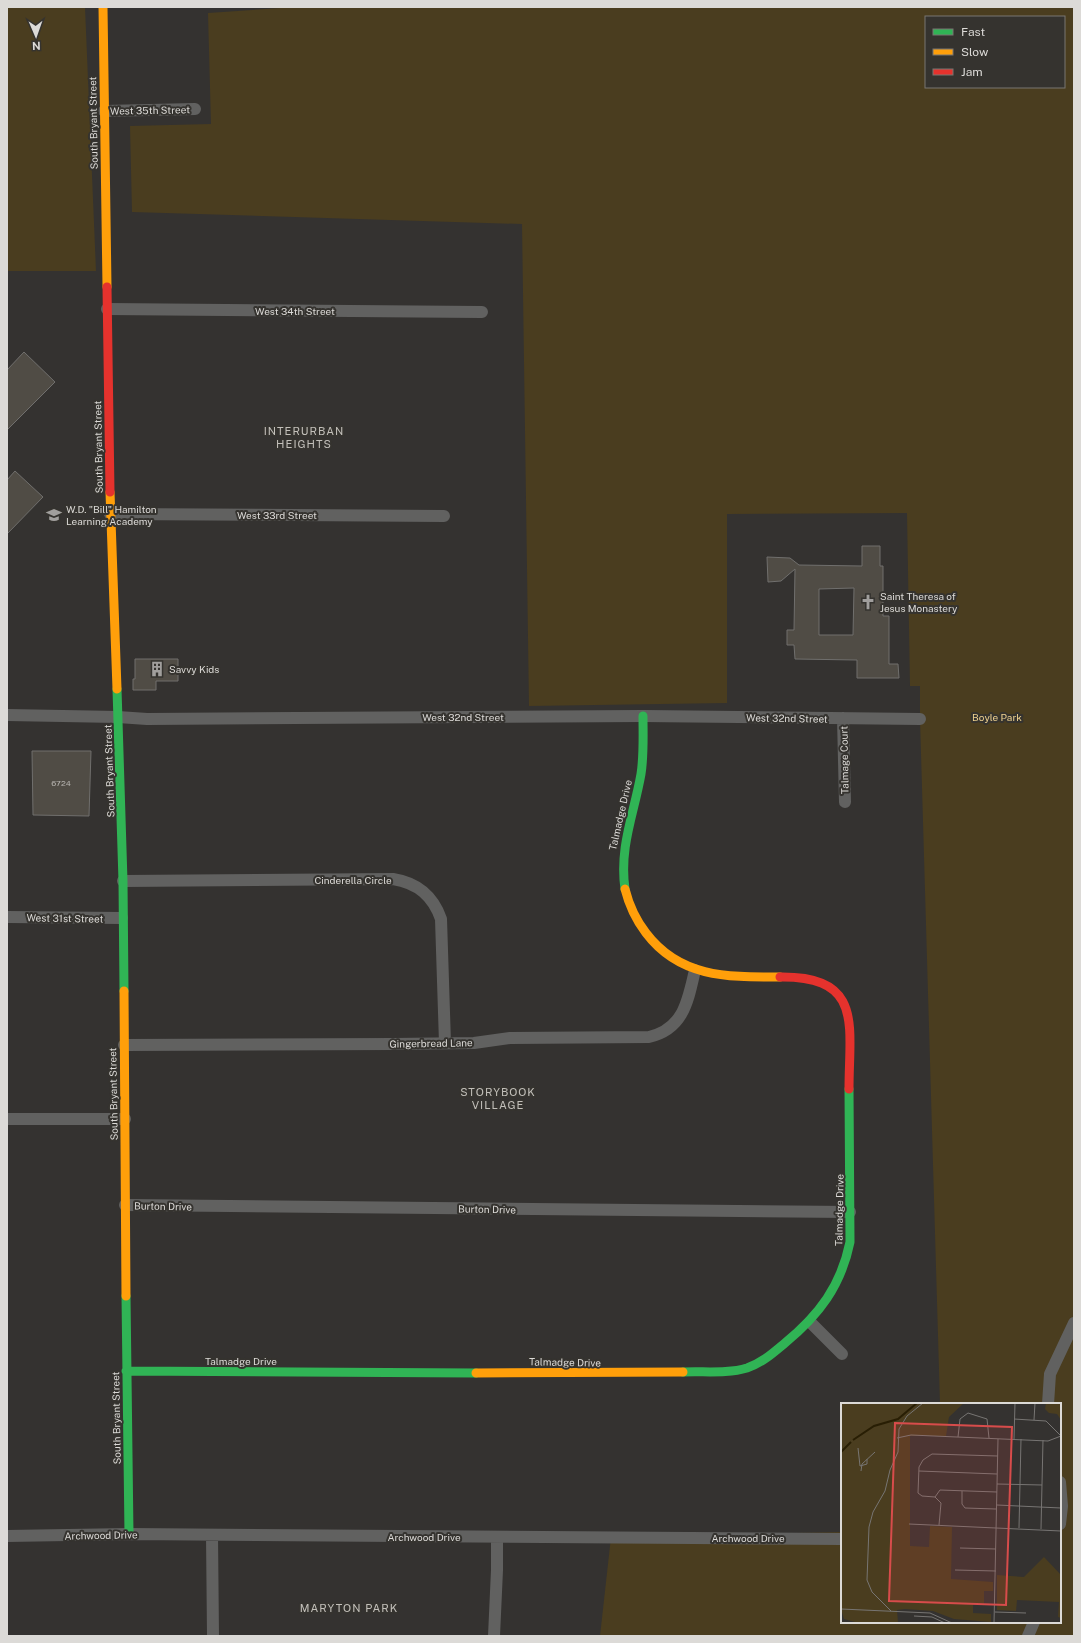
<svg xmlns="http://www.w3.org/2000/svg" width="1081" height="1643" viewBox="0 0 1081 1643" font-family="'Public Sans',sans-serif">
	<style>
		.green { fill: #4a3d1f; fill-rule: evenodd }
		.building { fill: #504c45; stroke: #706f6d; fill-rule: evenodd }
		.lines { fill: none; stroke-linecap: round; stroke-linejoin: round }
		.street { stroke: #616160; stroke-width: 12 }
		.fast { stroke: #30b455; stroke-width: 9 }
		.slow { stroke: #ff9f0a; stroke-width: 9 }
		.jam { stroke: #e5322d; stroke-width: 9 }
		.labels { text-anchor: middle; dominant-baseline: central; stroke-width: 4; stroke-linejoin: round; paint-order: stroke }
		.number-label { font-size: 8px; fill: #b9b6b2 }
		.street-label { font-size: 10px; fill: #dcdad7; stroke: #35332f }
		.poi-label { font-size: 10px; fill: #dcdad7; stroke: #35332f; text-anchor: start }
		.park-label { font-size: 10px; fill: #edd08e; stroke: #35332f }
		.neighbourhood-label { font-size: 11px; letter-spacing: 1px; fill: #c3c0ba; stroke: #35332f }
		.inset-river { fill: none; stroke: #281e04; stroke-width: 2 }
		.inset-road { fill: none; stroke: #777573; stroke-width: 1 }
		.view { fill: #d74c4b; fill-opacity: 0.15; stroke: #d74c4b; stroke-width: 2 }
		.inset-edge { fill: none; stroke: #dcdad7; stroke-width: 2 }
	</style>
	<rect width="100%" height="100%" fill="#343230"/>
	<path class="green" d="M7,7H85L96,271H7Z
		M296,7H1074V1636H600L611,1537L842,1532V1622H1060V1404H940L920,719V686H910L907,513L727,514V703L529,706L522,224L132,212L130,126L211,124L208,13ZM926,17H1064V87H926Z"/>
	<path class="building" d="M24,352L55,382L7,430V370Z
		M15,471L43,497L7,534V480Z
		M862,546H880V566H883V616H889V664H898L899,678H857V660L795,659L794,645H787V630H794L795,569L781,581L768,582L767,557L790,558L799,565L862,566ZM854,588L853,635H819V589Z
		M135,659H178V681H156V690H133V679H135Z
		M32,751H91L89,816L33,815Z"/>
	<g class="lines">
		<path class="street" d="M104,111L195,109
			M107,309L482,312
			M110,514L444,516
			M7,715L118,717L147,719L643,716L920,719
			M843,718L845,802
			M123,881L393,879C418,883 433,896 441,919L445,1043
			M7,917L122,918
			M124,1045L394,1044L474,1043L510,1038L649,1037C684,1029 688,1000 695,970
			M7,1119H125
			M125,1205L850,1212
			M810,1322L842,1354
			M1048,1404L1050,1374L1074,1323
			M1060,1482L1062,1506L1060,1524
			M212,1535L213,1636
			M7,1536L129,1534L842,1539
			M494,1636L497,1570V1537
			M1028,1636L1034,1622"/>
		<path class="fast" d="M117,689L123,881L124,991
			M625,889C619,847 634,814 641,774C644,755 643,735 643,716
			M126,1296L129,1534
			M126,1371L476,1373
			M683,1372C704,1371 727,1374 747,1368C762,1363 773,1353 785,1343C819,1315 841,1286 850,1242L849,1089"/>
		<path class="slow" d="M103,7L107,287
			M110,492L117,689
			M625,889C629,905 636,920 646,933C680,978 728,977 780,977
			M124,991L126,1296
			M476,1373L683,1372"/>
		<path class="jam" d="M107,287L110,492
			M780,977C864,976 849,1026 849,1089"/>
	</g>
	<defs>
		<g id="school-bare" transform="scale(1.2)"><path d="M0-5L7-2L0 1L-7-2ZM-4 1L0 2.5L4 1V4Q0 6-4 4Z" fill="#a19f9d" stroke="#35332f" stroke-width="2.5" paint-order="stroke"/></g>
		<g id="church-bare" transform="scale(1.2)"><path d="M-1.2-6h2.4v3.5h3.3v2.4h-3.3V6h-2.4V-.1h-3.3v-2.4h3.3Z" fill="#a19f9d" stroke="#35332f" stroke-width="2.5" paint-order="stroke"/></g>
		<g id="building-bare" transform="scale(1.2)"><path d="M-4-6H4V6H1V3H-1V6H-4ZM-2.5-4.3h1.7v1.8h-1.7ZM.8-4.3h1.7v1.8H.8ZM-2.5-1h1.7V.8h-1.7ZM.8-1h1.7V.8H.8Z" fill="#a19f9d" stroke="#35332f" stroke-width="2.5" paint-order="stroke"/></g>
	</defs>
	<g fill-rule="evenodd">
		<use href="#school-bare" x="54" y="515"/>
		<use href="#church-bare" x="868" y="602"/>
		<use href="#building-bare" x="157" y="669"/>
	</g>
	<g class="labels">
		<g class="number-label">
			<text x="61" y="783">6724</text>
		</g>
		<g class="street-label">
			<text transform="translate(150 110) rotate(-1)">West 35th Street</text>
			<text transform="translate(93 123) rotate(-91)">South Bryant Street</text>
			<text x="295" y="311">West 34th Street</text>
			<text transform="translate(98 447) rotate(-91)">South Bryant Street</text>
			<text x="277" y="515">West 33rd Street</text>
			<text x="463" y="717">West 32nd Street</text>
			<text transform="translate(787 718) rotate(1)">West 32nd Street</text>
			<text transform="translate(844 760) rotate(-91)">Talmage Court</text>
			<text transform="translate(109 771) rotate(-92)">South Bryant Street</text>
			<text transform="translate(620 815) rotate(-77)">Talmadge Drive</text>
			<text x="353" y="880">Cinderella Circle</text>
			<text transform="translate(65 918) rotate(1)">West 31st Street</text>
			<text transform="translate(431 1043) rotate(-1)">Gingerbread Lane</text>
			<text transform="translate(113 1094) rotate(-91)">South Bryant Street</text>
			<text transform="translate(163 1206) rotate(1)">Burton Drive</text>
			<text transform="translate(487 1209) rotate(1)">Burton Drive</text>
			<text transform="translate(839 1210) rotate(-89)">Talmadge Drive</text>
			<text x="241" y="1361">Talmadge Drive</text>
			<text transform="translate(565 1362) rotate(1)">Talmadge Drive</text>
			<text transform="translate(116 1418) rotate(-91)">South Bryant Street</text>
			<text transform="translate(101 1535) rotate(-1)">Archwood Drive</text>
			<text x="424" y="1537">Archwood Drive</text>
			<text x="748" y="1538">Archwood Drive</text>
		</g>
		<g class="poi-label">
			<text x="66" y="509">W.D. "Bill" Hamilton<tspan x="66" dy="12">Learning Academy</tspan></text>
			<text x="880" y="596">Saint Theresa of<tspan x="880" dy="12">Jesus Monastery</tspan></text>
			<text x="169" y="669">Savvy Kids</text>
		</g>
		<g class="park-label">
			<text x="997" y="717">Boyle Park</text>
		</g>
		<g class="neighbourhood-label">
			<text x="304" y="431">INTERURBAN<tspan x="304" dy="13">HEIGHTS</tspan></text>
			<text x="498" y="1092">STORYBOOK<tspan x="498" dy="13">VILLAGE</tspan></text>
			<text x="349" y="1608">MARYTON PARK</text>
		</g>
	</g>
	<g transform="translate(841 1403)">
		<rect width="220" height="220" fill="#343230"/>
		<path d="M0,0H123L108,14L105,33H69V143L88,144L89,123L111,124L110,176L152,179V188H143V200L132,201V210L150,211V219L113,216L92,208L64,206L56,207L57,220H18L3,216L0,206ZM205,0H220V17L216,11L208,10L204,6ZM203,154L220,172V215L217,214L218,199L176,197L175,208L156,207V172L183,174Z" fill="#4a3d1f"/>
		<path class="inset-river" d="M12,37L33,23L57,16L76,0M0,49L10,39"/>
		<path class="inset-road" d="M173,16L205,18L220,33M193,17L194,0M117,34L119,16L127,10L146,16L148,35M56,35L70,32L207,38L220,33M173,36L174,0M17,45L19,63L26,61V56M20,68L21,61L34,49M78,68L156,71M156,81L201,82M121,88V101L124,105L155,106M94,94L99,87L156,89M156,102L220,105M68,121L220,128M98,122L100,100L94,94L81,93L77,90L78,64L82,57L91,51L157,53M178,125L180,36M200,126L202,37M119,145L155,146M114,167L155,168M0,206L89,210L111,220M50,208L31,189L26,177L28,124L32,109L44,88L49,67L57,49L58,26L66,13L82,0M154,209L185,210M73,213L91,214L104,220M153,220L157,36"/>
		<path class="view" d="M54,20L171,24L165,202L48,198Z"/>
		<rect width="220" height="220" class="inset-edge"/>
	</g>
	<rect width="1081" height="1643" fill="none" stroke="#dcdad7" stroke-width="16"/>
	<rect x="925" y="16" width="140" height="72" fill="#35332f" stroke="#787672"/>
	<rect x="933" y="29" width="20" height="6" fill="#30b455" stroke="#787672"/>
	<text x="961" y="36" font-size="12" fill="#dcdad7">Fast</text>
	<rect x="933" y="49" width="20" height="6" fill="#ff9f0a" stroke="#787672"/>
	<text x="961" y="56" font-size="12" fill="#dcdad7">Slow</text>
	<rect x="933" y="69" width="20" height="6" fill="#e5322d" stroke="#787672"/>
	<text x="961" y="76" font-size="12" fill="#dcdad7">Jam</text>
	<g transform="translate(36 36) rotate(178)" stroke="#35332f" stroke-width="3" paint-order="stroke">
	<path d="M0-3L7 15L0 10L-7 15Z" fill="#dcdad7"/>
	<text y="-6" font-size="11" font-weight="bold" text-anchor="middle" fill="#dcdad7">N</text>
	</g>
</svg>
